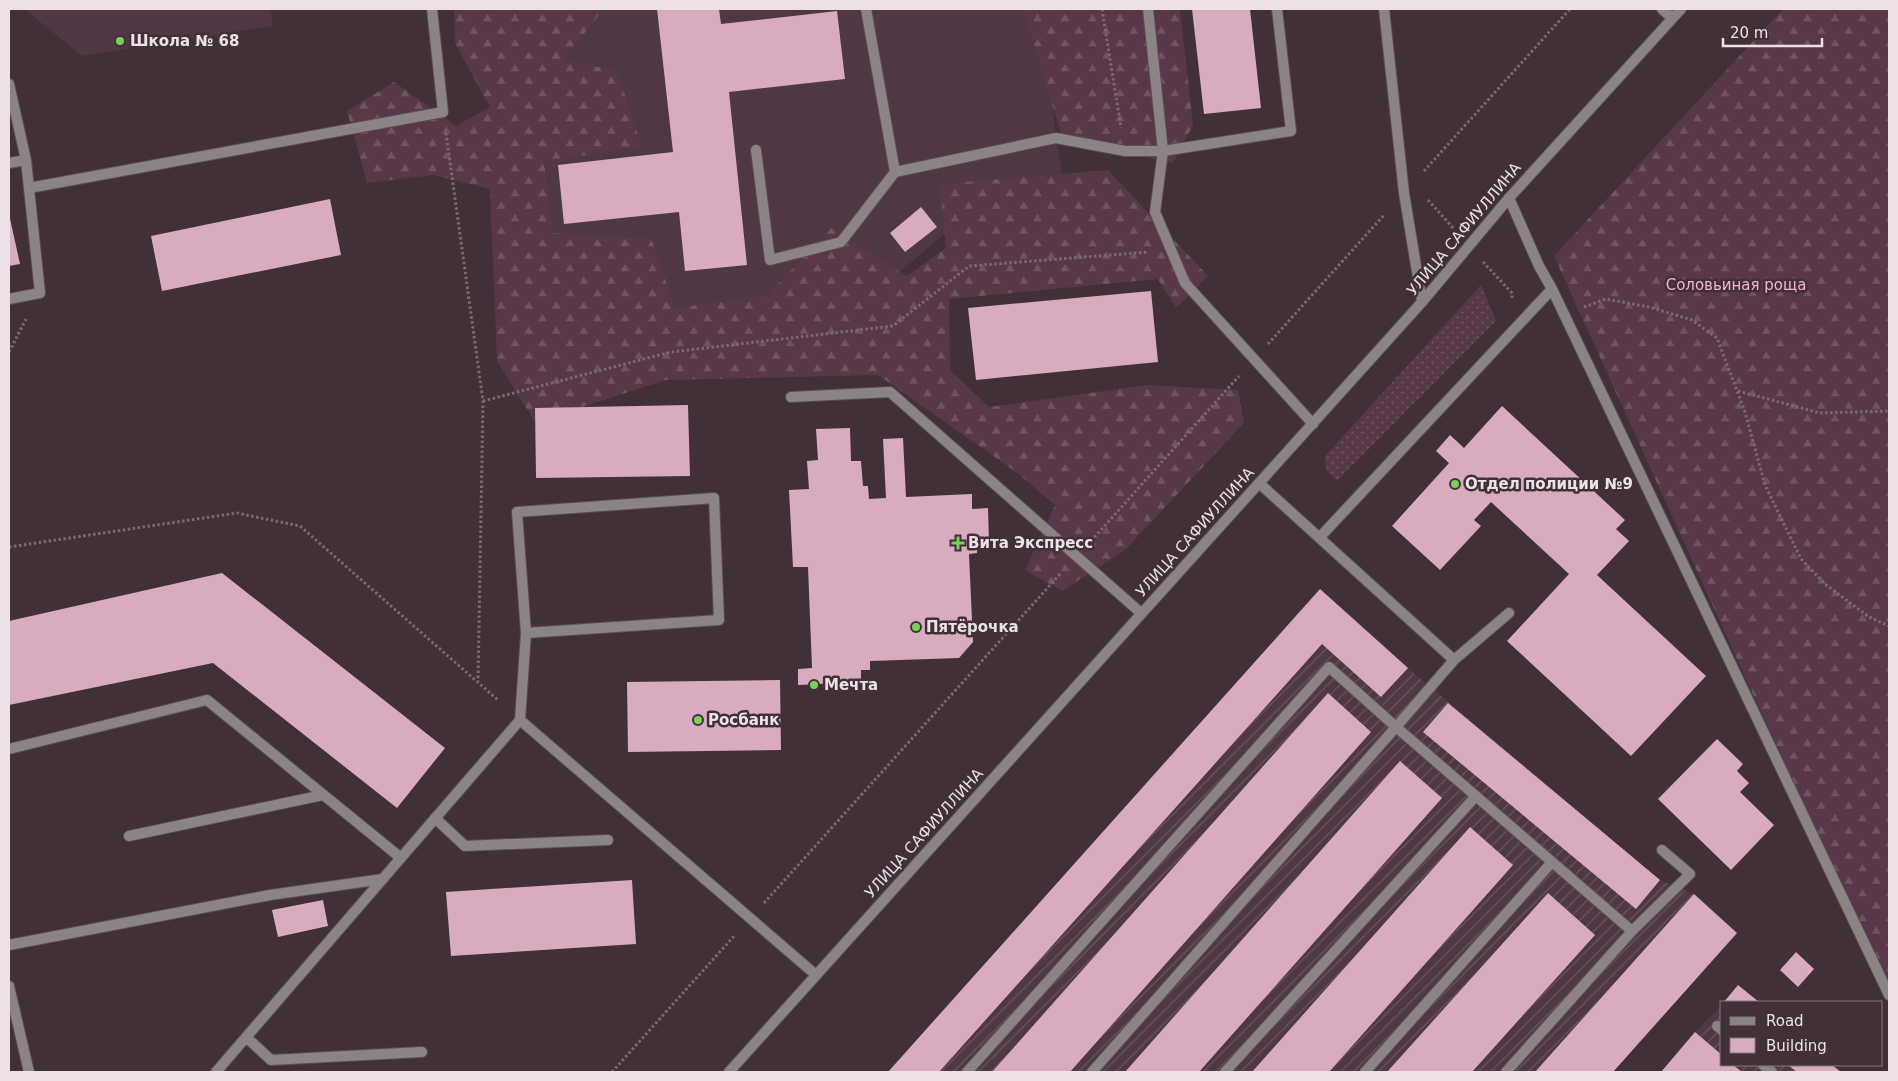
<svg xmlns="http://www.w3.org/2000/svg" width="1898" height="1081" viewBox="0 0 1898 1081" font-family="'DejaVu Sans',sans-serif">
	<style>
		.built { fill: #4f3743 }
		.industrial { fill: url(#industrial-furrows) }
		.grass { fill: url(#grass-dots) }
		.forest { fill: url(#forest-firs) }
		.building { fill: #d8abc1 }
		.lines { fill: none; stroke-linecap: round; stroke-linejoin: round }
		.service-casing { stroke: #5d4c54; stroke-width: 12 }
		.tertiary-casing { stroke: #5d4c54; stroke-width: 12 }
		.path { stroke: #796a71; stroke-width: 3; stroke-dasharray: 2.5 2.5; stroke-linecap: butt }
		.service { stroke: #8c8387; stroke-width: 10 }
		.tertiary { stroke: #8c8387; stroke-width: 10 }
		.poi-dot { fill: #79d157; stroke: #413038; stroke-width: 2 }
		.labels { text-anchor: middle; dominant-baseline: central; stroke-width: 5; stroke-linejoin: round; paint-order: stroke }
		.poi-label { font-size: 15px; font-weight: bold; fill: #ede1e7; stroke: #413038; text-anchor: start }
		.street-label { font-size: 15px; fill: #ede1e7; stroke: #413038 }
		.park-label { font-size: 15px; fill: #f6b2d4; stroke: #413038 }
	</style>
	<defs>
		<pattern id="industrial-furrows" width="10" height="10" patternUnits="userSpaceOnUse" patternTransform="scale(1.25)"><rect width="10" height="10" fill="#4f3743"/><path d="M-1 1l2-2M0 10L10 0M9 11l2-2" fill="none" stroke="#69545e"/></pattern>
		<pattern id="grass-dots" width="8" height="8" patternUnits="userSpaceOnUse" patternTransform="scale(1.25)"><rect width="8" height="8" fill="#583748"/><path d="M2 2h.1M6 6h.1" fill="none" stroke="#705462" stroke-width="1.8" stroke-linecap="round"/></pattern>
		<pattern id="forest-firs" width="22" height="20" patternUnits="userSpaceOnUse" patternTransform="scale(1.25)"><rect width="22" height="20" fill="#583748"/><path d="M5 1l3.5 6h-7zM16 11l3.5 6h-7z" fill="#705462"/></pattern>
	</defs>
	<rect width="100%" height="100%" fill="#413038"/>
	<path class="built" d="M24,9H271L273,26L82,56Z
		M519,9H1043L1056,138L1069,210L961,220L875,293L535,376Z"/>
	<path class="industrial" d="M1320,589L1408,668L1660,880L1694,894L1737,933L1613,1072H888Z
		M1722,1005V1065H1832L1841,1072H1661L1695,1032Z"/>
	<path class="grass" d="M1481,285L1496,321L1337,481L1326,470L1325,456Z"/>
	<path class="forest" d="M454,9H604L563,60L617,71L642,146L544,162L553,233L651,238L675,308L766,296L831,228L907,276L946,248L940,184L1108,170L1208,276L1176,308L1158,279L949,299L950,370L989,407L1147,385L1238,390L1244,423L1124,551L1062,591L1025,570L1055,505L1016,472L878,375L666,380L535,422L497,361L490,189L433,175L367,183L347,111L394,82L456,126L490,107L455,43Z
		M1023,9H1180L1193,125L1173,163L1063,140Z
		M1783,9H1889V994L1554,256Z"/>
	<path class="building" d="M657,9H719L721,24L837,11L845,79L729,92L747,265L685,271L679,212L564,224L558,165L673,152Z
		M1192,9H1250L1261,108L1204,114Z
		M330,199L341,255L162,291L151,236Z
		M921,207L937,227L905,252L890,233Z
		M9,214L20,264L9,266Z
		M1151,291L1158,362L976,380L968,308Z
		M688,405L690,476L536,478L535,408Z
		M1502,406L1625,520L1616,529L1629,541L1597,575L1706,676L1631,756L1507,641L1569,574L1491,502L1474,520L1481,526L1440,570L1392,526L1449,463L1436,451L1450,435L1464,448Z
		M850,428L851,461H861L863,486H868L869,499L886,498L883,439L903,438L906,497L972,494V509L988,508L989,543L977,544V553L969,554L973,642L959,658L870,661V670H861V682L798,685V669L812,668L808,567H793L789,490L809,489L807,461L818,460L816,429Z
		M222,573L445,748L397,808L213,663L9,705V621Z
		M1320,589L1408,668L1381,697L1322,644L939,1072H888Z
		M780,680L781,750L628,752L627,682Z
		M1328,693L1371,732L1070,1072H992Z
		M1448,703L1660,880L1636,909L1423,732Z
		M1717,739L1743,764L1737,771L1749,783L1740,792L1774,825L1731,870L1658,799Z
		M1400,761L1442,798L1199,1072H1125Z
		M1470,827L1513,865L1329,1072H1252Z
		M632,880L636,944L451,956L446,892Z
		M1548,893L1595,935L1472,1072H1387Z
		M1694,894L1737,933L1613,1072H1535Z
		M323,900L328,926L278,937L272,910Z
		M1796,952L1814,969L1798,987L1780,970Z
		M1738,985L1759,1002H1724Z
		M1695,1032L1722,1055V1065H1733L1742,1072H1661Z
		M1788,1065H1832L1841,1072H1797Z"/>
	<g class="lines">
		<g class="service-casing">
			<path id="service" d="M866,9L895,172
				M1148,9L1163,151L1155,212L1185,283L1313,424
				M1384,9L1404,193L1422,302
				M1662,9L1672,18
				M9,84L26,160L40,293L9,299
				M756,150L770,260L841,242L895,172L1056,138L1125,151H1163L1291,131L1277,9
				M9,163L26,160
				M29,188L443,112L432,9
				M1509,198L1539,266L1552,289L1889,995
				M791,397L890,392L1141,613
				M1259,483L1454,660L1396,727L1632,931L1506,1072
				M1320,537L1552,289
				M1454,660L1509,613
				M520,720L526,633L719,620L714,498L517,512L526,633
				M9,749L207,700L401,858
				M435,818L465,846L608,840
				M129,836L323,795
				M1632,931L1690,874L1662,850
				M9,945L270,895L383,879
				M9,986L29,1072
				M1717,1026L1722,1030
				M246,1037L271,1060L422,1052
				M1763,1065L1772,1072
				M216,1072L520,720L816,975
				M967,1072L1329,667L1396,727L1092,1072
				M1225,1072L1476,796
				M1365,1072L1552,862"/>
		</g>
		<g class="tertiary-casing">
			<path id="tertiary" d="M729,1072L1422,302L1509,198L1681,9"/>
		</g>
		<path class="path" d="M1102,9L1121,128
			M446,133L483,401L478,682
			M1424,171L1570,9
			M1428,200L1454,229
			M1483,262L1512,293V299
			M1584,307L1606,299L1649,307L1692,320L1717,338L1745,412L1765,485L1801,559L1825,584L1869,617L1889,626
			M1268,344L1384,215
			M9,352L26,319
			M1738,391L1820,413L1889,411
			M483,401L671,352L893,326L969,266L1149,252
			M1091,541L1239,376
			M9,547L237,513L300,526L498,700
			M764,903L1061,573
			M612,1072L735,935"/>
		<use href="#service" class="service"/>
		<use href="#tertiary" class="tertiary"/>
	</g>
	<g class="poi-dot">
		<circle cx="120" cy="41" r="5"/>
		<circle cx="1455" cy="484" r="5"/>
		<path d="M955.5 535.5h5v5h5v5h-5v5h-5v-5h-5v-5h5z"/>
		<circle cx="916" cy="627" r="5"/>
		<circle cx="814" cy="685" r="5"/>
		<circle cx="698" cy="720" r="5"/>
	</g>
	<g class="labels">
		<g class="poi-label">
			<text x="130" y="41">Школа № 68</text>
			<text x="1465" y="484">Отдел полиции №9</text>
			<text x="968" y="543">Вита Экспресс</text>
			<text x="926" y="627">Пятёрочка</text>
			<text x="824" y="685">Мечта</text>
			<text x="708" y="720">Росбанк</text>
		</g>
		<g class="street-label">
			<text transform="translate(1464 229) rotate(-50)">УЛИЦА САФИУЛЛИНА</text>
			<text transform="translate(1195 532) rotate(-48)">УЛИЦА САФИУЛЛИНА</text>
			<text transform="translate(924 833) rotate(-48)">УЛИЦА САФИУЛЛИНА</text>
		</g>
		<g class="park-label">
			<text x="1736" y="285">Соловьиная роща</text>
		</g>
	</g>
	<rect width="1898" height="1081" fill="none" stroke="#ede1e7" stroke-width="20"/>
	<rect x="1720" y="1001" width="162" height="65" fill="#413038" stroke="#86777e"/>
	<rect x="1730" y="1017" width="25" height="8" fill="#8c8387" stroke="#86777e"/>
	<text x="1766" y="1026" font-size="15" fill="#ede1e7">Road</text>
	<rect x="1730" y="1038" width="25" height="15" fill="#d8abc1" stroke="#86777e"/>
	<text x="1766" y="1051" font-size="15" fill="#ede1e7">Building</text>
	<path d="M1723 38v8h99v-8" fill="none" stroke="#ede1e7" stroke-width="2.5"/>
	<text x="1730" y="38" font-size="15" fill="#ede1e7" stroke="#413038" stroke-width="4" paint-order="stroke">20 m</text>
</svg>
